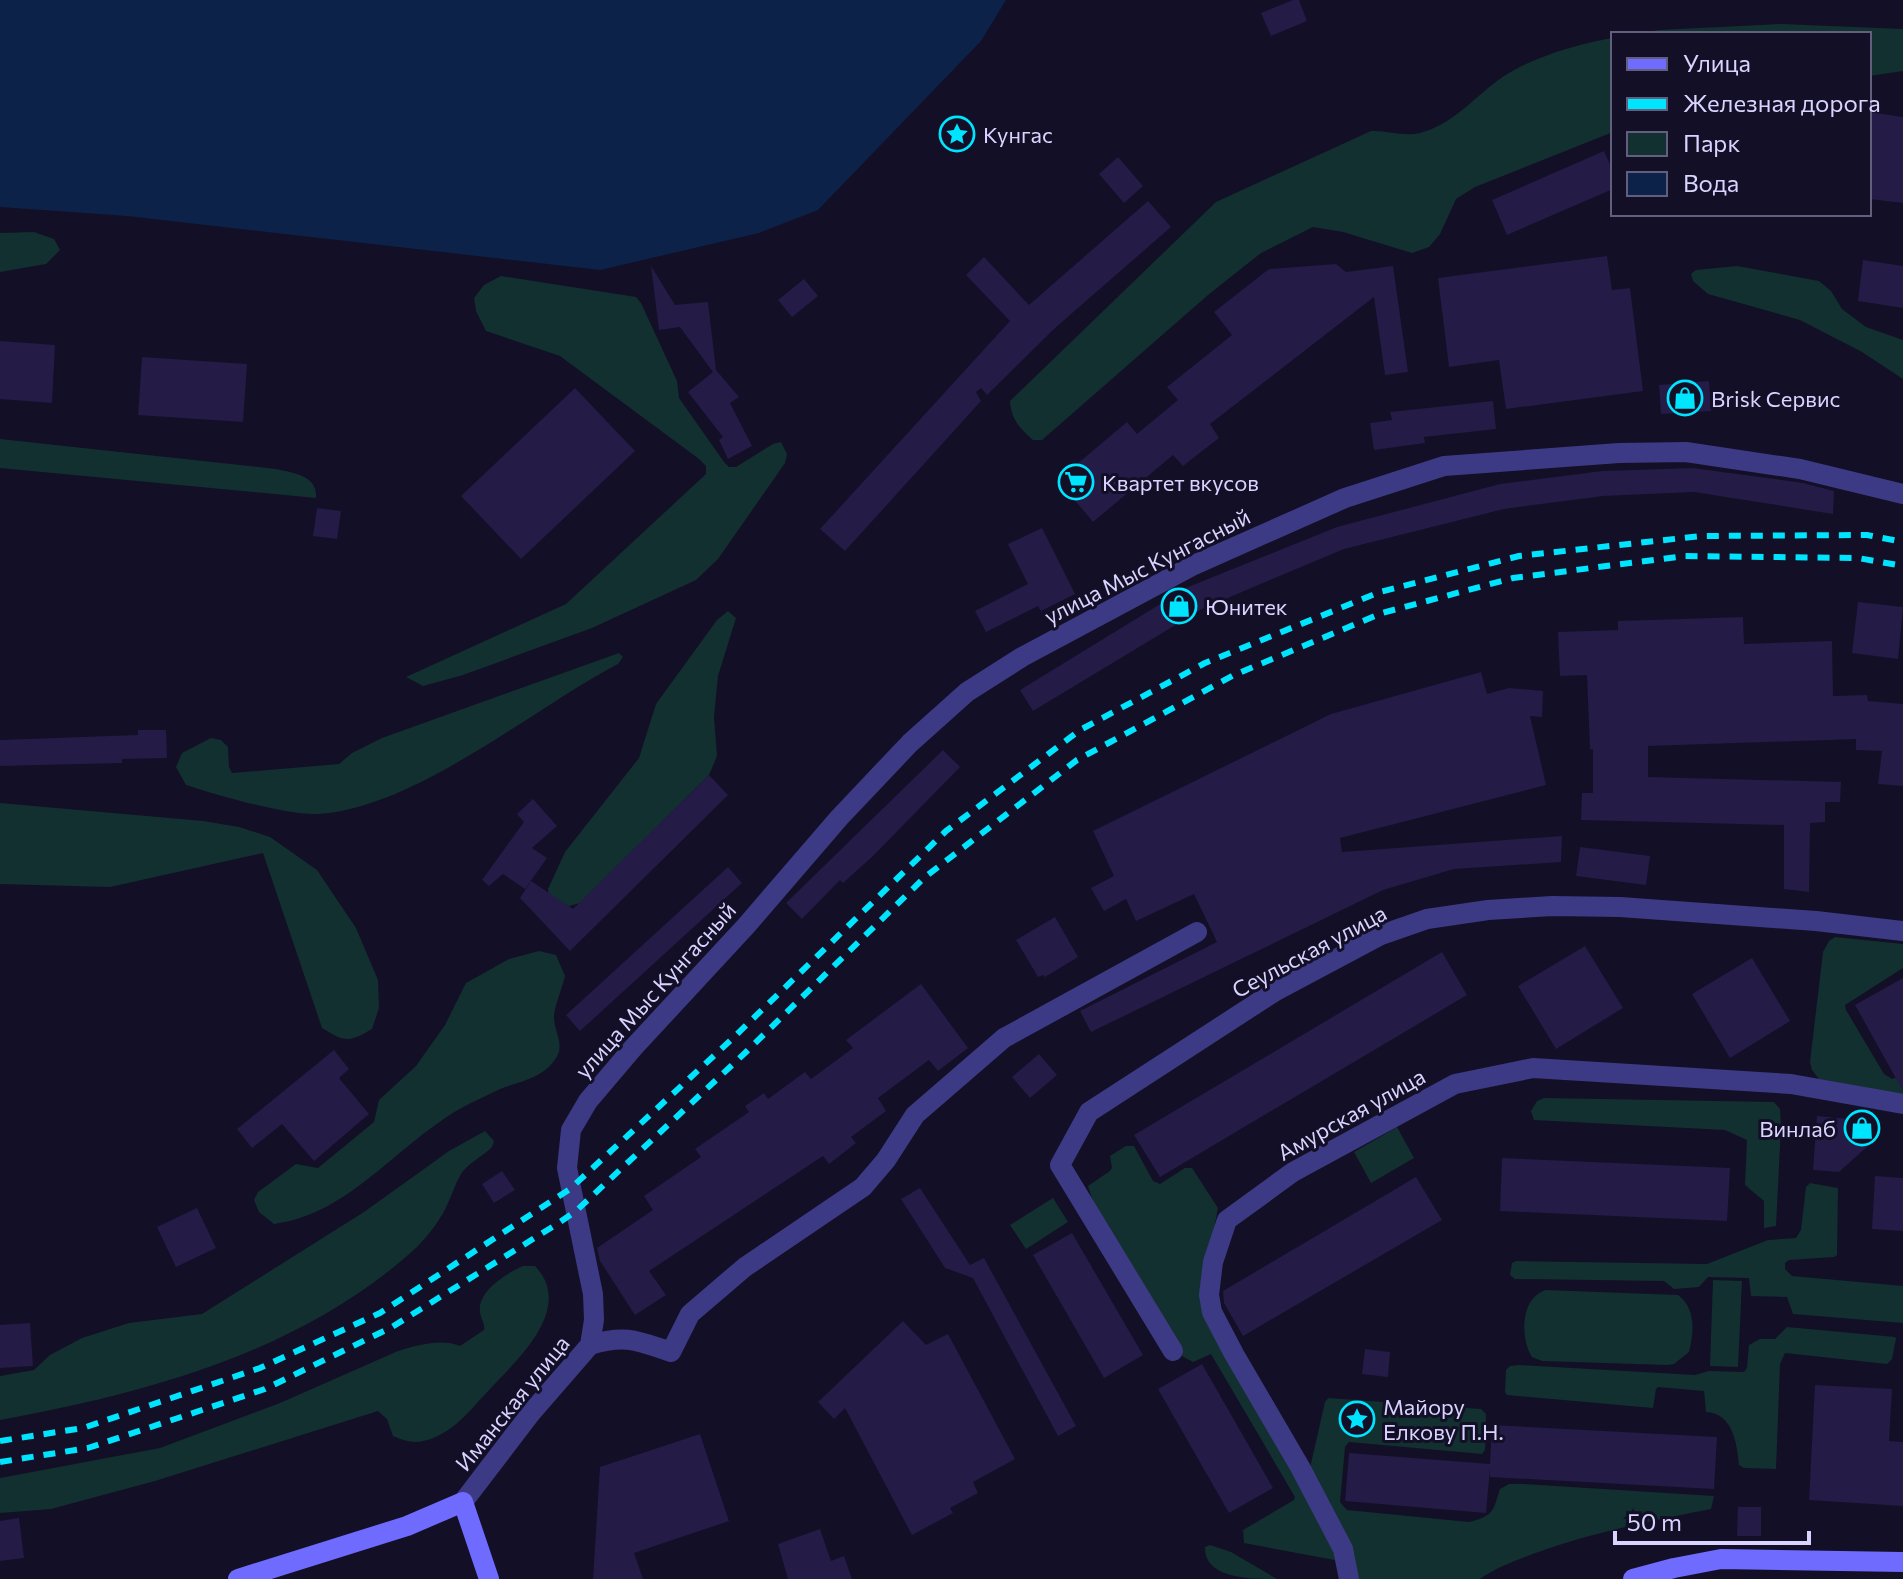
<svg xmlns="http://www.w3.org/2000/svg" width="1903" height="1579" viewBox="0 0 1903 1579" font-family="Commissioner,sans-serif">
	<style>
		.green { fill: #12302f }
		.water { fill: #0c2248 }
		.building { fill: #241b47 }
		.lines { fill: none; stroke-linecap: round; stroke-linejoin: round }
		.minor { stroke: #3d3a85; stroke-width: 20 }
		.tertiary { stroke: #3d3a85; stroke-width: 20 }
		.secondary { stroke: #6f6bff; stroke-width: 20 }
		.rail { stroke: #00e5ff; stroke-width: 6; stroke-dasharray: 12 10; stroke-linecap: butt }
		.labels { text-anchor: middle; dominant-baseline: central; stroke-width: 6; stroke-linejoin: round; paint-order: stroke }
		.poi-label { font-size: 22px; fill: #d9d4ff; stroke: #130f26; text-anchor: start }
		.street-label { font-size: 22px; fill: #d9d4ff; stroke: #130f26 }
	</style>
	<rect width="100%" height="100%" fill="#130f26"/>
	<path class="green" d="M1782,24L1903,29V71L1869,76V34H1635L1659,30Z
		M1613,38V132L1475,187L1456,199L1440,234L1429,247L1412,253L1343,232L1313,227L1261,253L1208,295L1042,440H1033C1020,429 1011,419 1010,401L1216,202L1371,131C1387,130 1403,137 1420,133C1451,125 1472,100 1497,81C1524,60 1579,43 1613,38Z
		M34,232L54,239L60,250L46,264L0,272V233Z
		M1737,266L1819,281L1831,291L1842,309L1866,327L1903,340V379L1862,352L1800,320L1708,294L1693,281L1691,274L1696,270Z
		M501,276L636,297L641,303L677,381L679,398L724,462L729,467H736L773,444L781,442L787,454L785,463L718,559L696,580L592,628L463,675L423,686L406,677L566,604L706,474V466L699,459L560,356L486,331L476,311L474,298L484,285Z
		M0,439L276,469C293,473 318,475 316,498L0,468Z
		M728,611L736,618L718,676L714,717L717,756L709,775L580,903L562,908L549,902L548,889L565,852L639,758L656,704L717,620Z
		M619,653L623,657L618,664C532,709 413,810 316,814C286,815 216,795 186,785L176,767L182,753L211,738L221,740L228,747L229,767L232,773L339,764L352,753L382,738Z
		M0,803L203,821L239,827L270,837L317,870L356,928L378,980L379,1008L372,1029C348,1043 345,1042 322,1028L263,853L110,887L0,884Z
		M1835,937L1903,944V968L1845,1005L1846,1010L1884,1074L1892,1079L1903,1075V1095L1819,1079L1812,1070L1810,1062L1823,952L1829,941Z
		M539,951L556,955L565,976C563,986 554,1007 554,1017C554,1031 565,1045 556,1058C543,1079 519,1081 498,1090C489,1094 480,1099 471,1103C402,1137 353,1214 274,1224L259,1212L254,1200L258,1192L296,1164L318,1168L374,1122L379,1100L416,1066L445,1025L466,983L509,959Z
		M1544,1098L1774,1102L1780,1109L1781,1126L1776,1226L1764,1228V1201L1745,1185L1747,1140L1725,1130L1534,1120L1531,1111L1537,1101Z
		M1397,1127L1414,1158L1371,1183L1354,1152Z
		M485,1131L494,1141L492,1147C484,1155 472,1161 464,1170C457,1178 453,1193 448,1203C442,1218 428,1236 417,1247C304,1351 148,1393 0,1420V1376L34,1370L50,1355L82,1338L129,1323L202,1314L364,1212L449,1151Z
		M1126,1146H1134L1153,1181L1160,1184L1185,1168H1192L1218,1208L1205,1275L1340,1561L1244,1543L1243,1530L1294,1500L1295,1497L1211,1354L1193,1362L1182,1356L1095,1208L1088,1186L1110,1171L1112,1168L1110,1156Z
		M1810,1183L1838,1188L1837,1255L1834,1257L1789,1260L1785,1263V1269L1792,1276L1903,1286V1323L1793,1314L1787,1297L1751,1296L1749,1278L1708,1277L1699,1287L1674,1289L1664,1281L1515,1279L1510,1275L1512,1263L1516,1261L1707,1264L1768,1240L1796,1238L1801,1230L1806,1187Z
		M1053,1198L1068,1222L1026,1249L1010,1225Z
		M523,1266H535C575,1308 518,1359 490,1389C470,1410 452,1435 423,1441C413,1444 403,1440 393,1436L387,1419L378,1411L155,1481L51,1509L0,1513V1478L160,1448L280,1403L398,1351C417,1345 442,1338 460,1346L484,1330C485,1322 481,1320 480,1312C477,1291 507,1273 523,1266Z
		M1713,1280L1742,1281L1738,1367L1710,1366Z
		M1546,1290L1678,1295C1696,1308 1694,1332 1689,1352L1674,1364L1667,1365L1542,1361L1532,1357C1520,1338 1520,1298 1546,1290Z
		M1787,1327L1895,1337L1896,1339L1892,1359L1887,1364L1785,1353L1780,1364L1776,1469L1744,1468L1739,1465C1737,1444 1733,1413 1706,1412L1704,1391L1658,1387L1656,1389L1653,1408L1507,1395L1505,1392L1506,1370L1510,1366L1519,1365L1695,1375L1709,1371L1744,1372L1747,1368L1749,1345L1760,1339H1775Z
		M1328,1398L1481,1409L1486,1414L1485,1450L1482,1454L1349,1442L1345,1447L1340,1502L1347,1510L1469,1522C1493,1516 1493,1512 1500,1489L1509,1484H1523L1714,1496L1711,1509C1650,1521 1589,1533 1530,1555C1512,1562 1496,1568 1480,1579H1357L1310,1468L1325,1402Z
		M1210,1545L1231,1552L1277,1579C1250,1579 1204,1579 1205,1547Z"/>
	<path class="water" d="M0,0H1006L981,41L818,210L759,233L600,270L127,216L0,207Z"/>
	<path class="building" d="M1293,0H1299L1307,21L1271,36L1261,13Z
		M1869,112L1903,117V203L1869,199Z
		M1604,151L1613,171V189L1507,235L1492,200Z
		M1118,157L1143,186L1124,203L1099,174Z
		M1148,201L1171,227L1055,328L987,395L981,388L976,392L981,401L845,551L820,529L1010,321L966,275L984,257L1029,305Z
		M1607,256L1612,290L1630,288L1643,391L1506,409L1499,360L1449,367L1438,278Z
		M1863,260L1903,266V308L1858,301Z
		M1336,264L1346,272L1393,266L1408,372L1385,375L1374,297L1210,424L1219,438L1183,466L1173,455L1093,522L1058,480L1127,422L1137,434L1178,400L1167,387L1232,335L1214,312L1269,269Z
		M651,266L675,305L708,302L716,370L739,397L730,403L752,446L728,459L719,440L723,437L688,392L713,372L680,327L659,330Z
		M804,279L818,296L792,317L778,300Z
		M0,341L55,345L52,403L0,399Z
		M142,357L247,364L243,422L138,415Z
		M1709,381L1711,411L1661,414L1659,385Z
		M575,388L635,451L521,559L461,496Z
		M1493,401L1496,429L1424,437L1425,443L1374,450L1370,423L1392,420L1390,412Z
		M1693,468L1803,483L1834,491L1833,514L1694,492L1603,496L1504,509L1344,549L1263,583L1202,609L1033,711L1020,690L1188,587L1337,527L1500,484L1602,471Z
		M317,508L341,511L337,539L313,536Z
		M1042,528L1075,594L1041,611L1038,606L986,632L975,611L1028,584L1008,544Z
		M1858,602L1903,607L1898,659L1852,653Z
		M1743,617L1744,644L1832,641L1833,696L1867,695L1868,701L1903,704V786L1878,784L1882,751L1856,750V739L1648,746V777L1841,782L1840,802H1825V822L1810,823L1809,892L1784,889V825L1581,820L1582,793H1593V749H1590L1587,675L1560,676L1558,632L1618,630V621Z
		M1481,672L1487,694L1509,688L1543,691L1542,717L1530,716L1546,785L1340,838L1342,852L1562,836L1561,862L1454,869L1383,890L1091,1032L1080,1011L1217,942L1194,894L1136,921L1126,899L1104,911L1091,888L1114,876L1093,831L1331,714Z
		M138,730H166L167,758L122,759V763L0,766V740L138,735Z
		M943,750L960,767L873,856L843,883L840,880L802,919L786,903Z
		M709,775L728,795L570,951L520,898L531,881L573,909Z
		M533,799L557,826L532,848L547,858L525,889L503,874L489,886L482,880L524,822L517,814Z
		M1580,847L1650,856L1646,885L1576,876Z
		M728,867L742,883L580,1031L566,1015Z
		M1055,917L1078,957L1045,977L1043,975L1038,977L1016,940Z
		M1585,946L1623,1008L1556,1049L1518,986Z
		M1442,952L1467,995L1160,1177L1134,1135Z
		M1752,958L1790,1021L1730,1058L1692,994Z
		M1903,978V1091L1855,1005Z
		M921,984L968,1048L938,1071L929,1060L878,1098L886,1111L851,1137L856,1143L829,1164L823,1156L649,1271L666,1295L635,1315L600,1261L597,1248L653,1210L644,1196L701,1157L695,1149L749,1112L745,1106L764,1093L768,1099L805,1072L811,1079L853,1048L846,1040Z
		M334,1050L349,1069L339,1078L369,1114L314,1161L282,1124L252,1148L237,1129Z
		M1039,1054L1057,1075L1030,1098L1012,1077Z
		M1817,1116L1870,1121L1869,1145L1839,1172L1813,1170Z
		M1502,1158L1730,1168L1727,1221L1500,1211Z
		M502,1171L515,1190L494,1203L482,1184Z
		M1875,1176L1903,1178V1231L1872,1229Z
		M1416,1177L1442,1220L1243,1336L1224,1303L1223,1291Z
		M920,1188L970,1265L984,1258L1076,1426L1058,1436L973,1278L945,1268L901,1199Z
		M197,1208L216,1248L176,1267L157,1227Z
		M1072,1233L1143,1355L1104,1378L1033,1255Z
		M903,1321L926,1345L948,1334L1015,1459L973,1482L978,1493L950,1508L953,1513L912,1535L845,1408L834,1419L818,1402Z
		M30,1323L33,1366L0,1368V1325Z
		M1365,1349L1390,1352L1388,1377L1362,1374Z
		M1202,1364L1273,1488L1229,1513L1158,1389Z
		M1815,1385L1892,1389L1889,1441L1903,1442V1506L1809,1500Z
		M1492,1425L1717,1437L1714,1489L1490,1477V1468L1486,1513L1345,1501L1349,1453L1490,1464Z
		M700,1434L729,1521L634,1553L643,1579H593L600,1467Z
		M1738,1507H1761V1536H1737Z
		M19,1518L24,1558L0,1561V1521Z
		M820,1529L831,1561L844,1556L852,1579H788L778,1544Z"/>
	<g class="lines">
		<path class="minor" d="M590,1345C626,1334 638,1341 671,1352L690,1314L745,1267L863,1187L886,1160L915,1115L1004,1038L1197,932
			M1173,1351L1060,1165L1089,1112L1274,992L1381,935L1427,919L1488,910L1552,906L1620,907L1816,921L1903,931
			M1349,1579L1343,1549L1300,1467L1234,1354L1212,1312L1209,1295L1213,1262L1227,1220L1293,1172L1455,1084L1533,1068L1791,1084L1903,1104"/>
		<path class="tertiary" d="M463,1502L531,1413L590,1345L594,1320L593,1294L567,1168L571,1130L588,1101L633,1048L746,926L839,818L910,743L967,692L1022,657L1194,565L1345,498L1444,466L1619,453L1686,452L1800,469L1903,494"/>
		<path class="secondary" d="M238,1579L407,1526L463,1502L489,1579
			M1633,1579L1674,1568L1721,1559L1903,1562"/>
		<path class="rail" d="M0,1441L83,1428L260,1368L380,1313L570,1189L732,1039L946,831L1080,730L1205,663L1380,592L1519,556L1701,536L1867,535L1903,542
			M0,1462L88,1448L265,1389L392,1327L557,1224L576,1211L746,1052L925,877L1077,760L1234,675L1382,613L1513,578L1685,556L1858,558L1903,566"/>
	</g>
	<defs>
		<g id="sight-ring" transform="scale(1.8)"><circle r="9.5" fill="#130f26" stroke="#00e5ff" stroke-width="1.5"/><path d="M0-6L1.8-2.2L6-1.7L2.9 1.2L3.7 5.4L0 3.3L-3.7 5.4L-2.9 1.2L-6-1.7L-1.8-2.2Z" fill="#00e5ff"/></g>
		<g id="shop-ring" transform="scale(1.8)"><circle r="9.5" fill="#130f26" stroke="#00e5ff" stroke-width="1.5"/><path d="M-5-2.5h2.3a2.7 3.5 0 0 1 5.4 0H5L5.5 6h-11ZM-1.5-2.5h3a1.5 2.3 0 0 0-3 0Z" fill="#00e5ff"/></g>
		<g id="supermarket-ring" transform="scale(1.8)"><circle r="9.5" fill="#130f26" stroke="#00e5ff" stroke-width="1.5"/><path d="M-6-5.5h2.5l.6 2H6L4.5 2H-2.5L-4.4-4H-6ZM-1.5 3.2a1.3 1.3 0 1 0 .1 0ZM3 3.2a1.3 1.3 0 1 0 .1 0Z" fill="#00e5ff"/></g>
	</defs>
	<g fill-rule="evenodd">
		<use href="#sight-ring" x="957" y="134"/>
		<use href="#shop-ring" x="1685" y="398"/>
		<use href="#supermarket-ring" x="1076" y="482"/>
		<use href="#shop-ring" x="1179" y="606"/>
		<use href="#shop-ring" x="1862" y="1128"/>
		<use href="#sight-ring" x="1357" y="1419"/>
	</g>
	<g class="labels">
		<g class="poi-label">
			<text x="983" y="134">Кунгас</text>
			<text x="1711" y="398">Brisk Сервис</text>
			<text x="1102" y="482">Квартет вкусов</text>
			<text x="1205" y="606">Юнитек</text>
			<text x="1836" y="1128" text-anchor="end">Винлаб</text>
			<text x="1383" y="1406">Майору<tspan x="1383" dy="25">Елкову П.Н.</tspan></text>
		</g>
		<g class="street-label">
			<text transform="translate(1147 566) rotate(-27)">улица Мыс Кунгасный</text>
			<text transform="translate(1309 951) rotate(-28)">Сеульская улица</text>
			<text transform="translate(655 990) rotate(-48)">улица Мыс Кунгасный</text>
			<text transform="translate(1351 1114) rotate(-29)">Амурская улица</text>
			<text transform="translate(512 1403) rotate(-51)">Иманская улица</text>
		</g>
	</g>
	<rect x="1611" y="32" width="260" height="184" fill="#130f26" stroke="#625e7d" stroke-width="2"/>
	<rect x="1627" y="58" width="40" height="12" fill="#6f6bff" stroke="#625e7d" stroke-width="2"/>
	<text x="1683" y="72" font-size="24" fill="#d9d4ff">Улица</text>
	<rect x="1627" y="98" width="40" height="12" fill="#00e5ff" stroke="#625e7d" stroke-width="2"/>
	<text x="1683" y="112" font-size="24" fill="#d9d4ff">Железная дорога</text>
	<rect x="1627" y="132" width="40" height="24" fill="#12302f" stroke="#625e7d" stroke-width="2"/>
	<text x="1683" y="152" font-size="24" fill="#d9d4ff">Парк</text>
	<rect x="1627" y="172" width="40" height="24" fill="#0c2248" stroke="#625e7d" stroke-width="2"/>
	<text x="1683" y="192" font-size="24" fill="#d9d4ff">Вода</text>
	<path d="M1615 1531v12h194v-12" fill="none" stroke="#d9d4ff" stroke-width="4"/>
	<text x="1627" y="1531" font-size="24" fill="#d9d4ff" stroke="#130f26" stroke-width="6" paint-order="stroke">50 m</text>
</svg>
